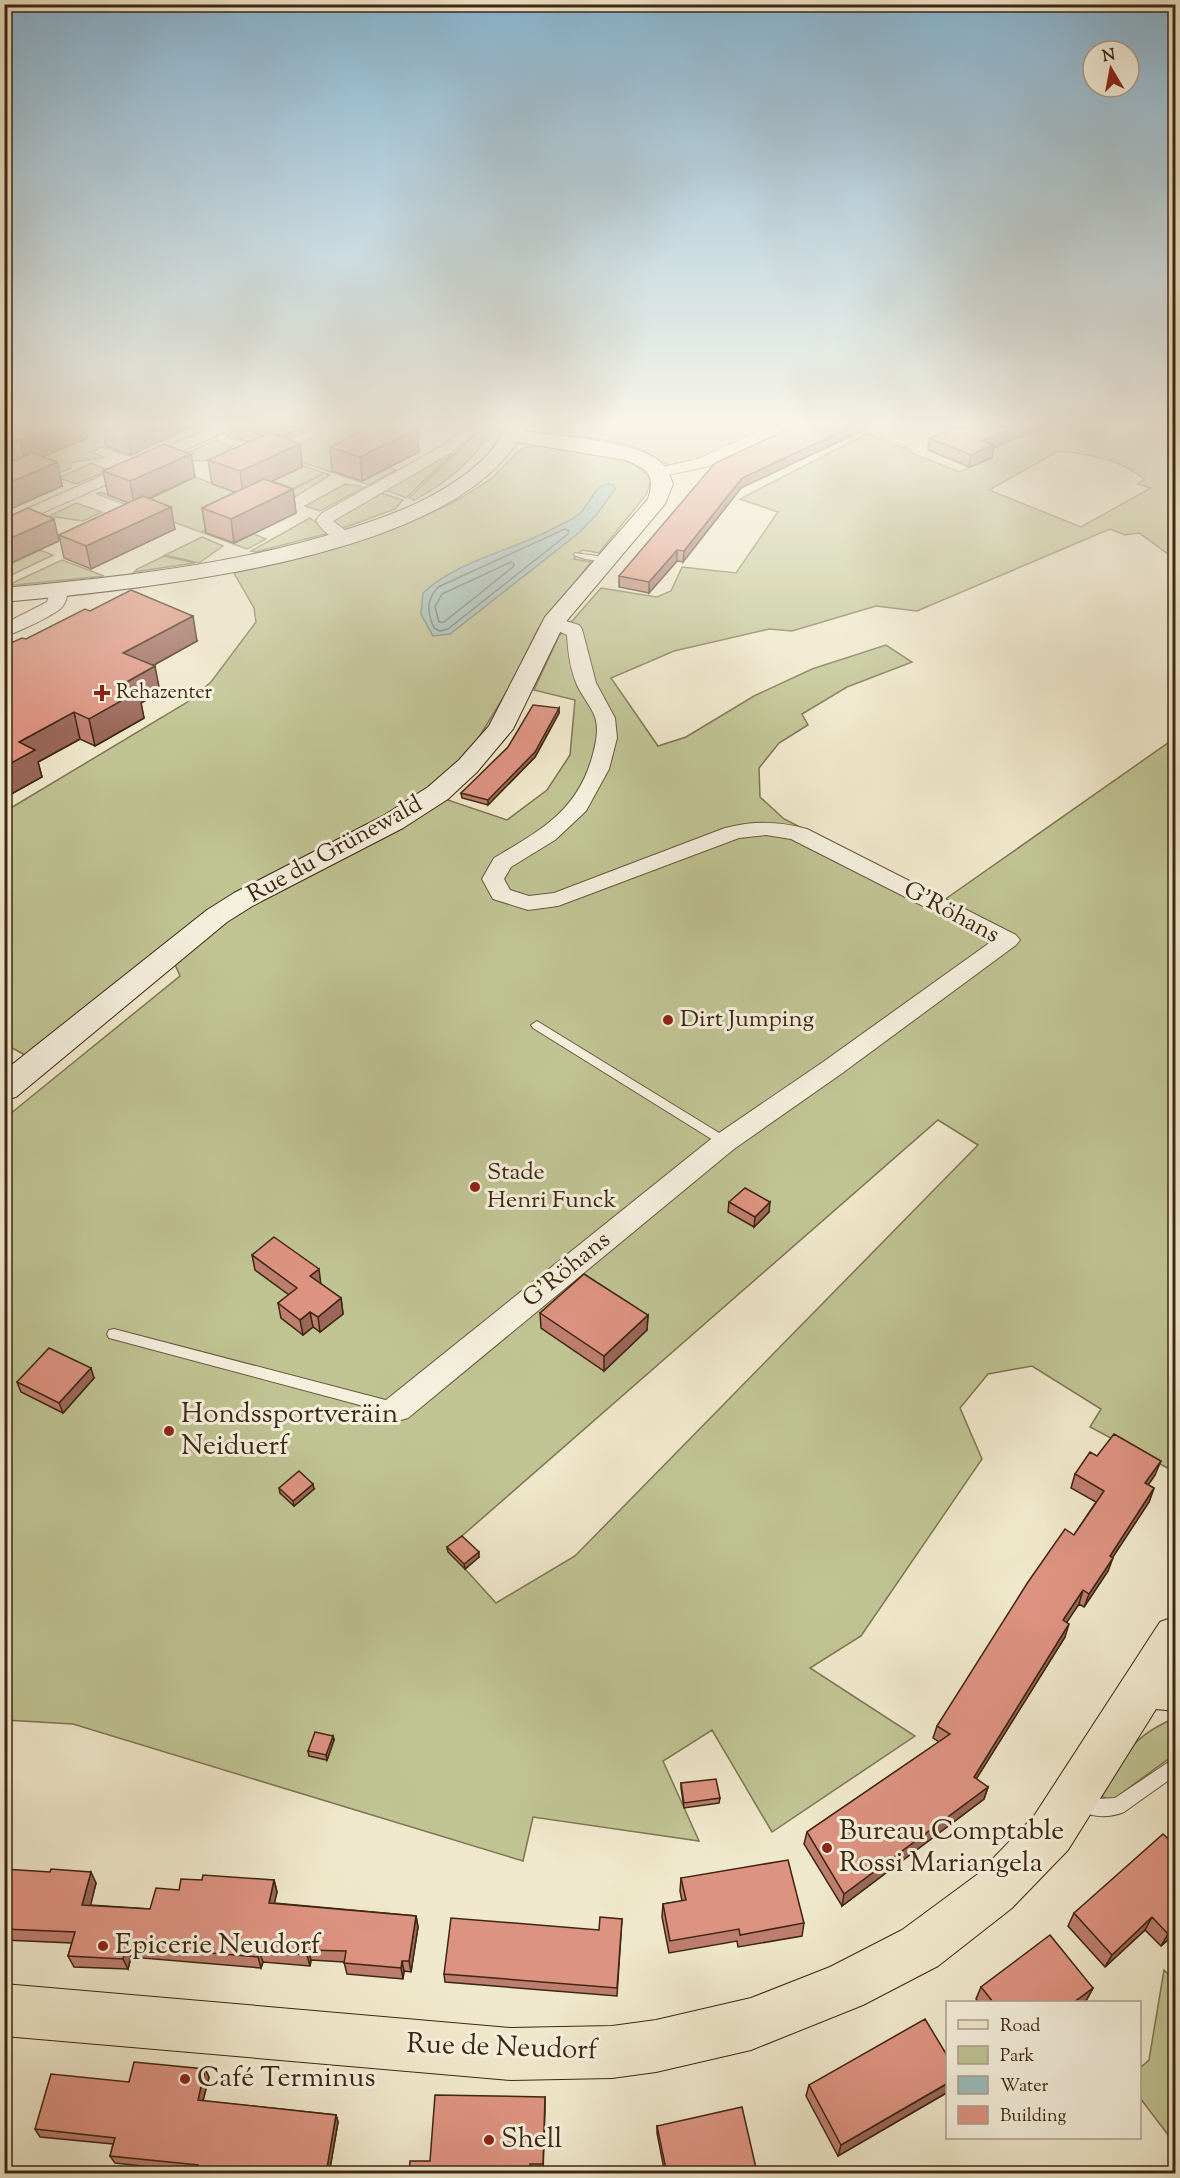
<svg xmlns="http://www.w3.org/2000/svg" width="1180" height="2178" viewBox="0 0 1180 2178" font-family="'Sorts Mill Goudy',serif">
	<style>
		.green { fill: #c0c493; stroke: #7f7552; stroke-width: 1.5; fill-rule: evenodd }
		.water { fill: #9cbfbe; stroke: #768278; stroke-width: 1.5 }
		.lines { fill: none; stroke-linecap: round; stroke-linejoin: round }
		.shore { stroke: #6d7267; stroke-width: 1.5 }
		.service-casing { stroke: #6a563f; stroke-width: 2 }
		.minor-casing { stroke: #6a563f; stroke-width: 2 }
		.secondary-casing { stroke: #3e2610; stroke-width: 2 }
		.primary-casing { stroke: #3e2610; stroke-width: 2 }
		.service { fill: #f5f0de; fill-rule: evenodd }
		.minor { fill: #f5f0de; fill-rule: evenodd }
		.secondary { fill: #f5f0de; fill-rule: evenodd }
		.primary { fill: #f0e8cc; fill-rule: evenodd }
		.wall { fill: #be7e6f; stroke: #3e2610; stroke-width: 1.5 }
		.shaded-wall { fill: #9b675a; stroke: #3e2610; stroke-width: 1.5 }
		.building { fill: #dd9381; stroke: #3e2610; stroke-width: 1.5 }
		.poi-dot { fill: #8f2418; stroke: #f5f0de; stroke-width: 2 }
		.labels { text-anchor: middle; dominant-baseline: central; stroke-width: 6; stroke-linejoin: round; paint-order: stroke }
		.far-poi-label { font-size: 20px; fill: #3e2610; stroke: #f5f0de; text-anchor: start }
		.street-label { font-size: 24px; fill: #3e2610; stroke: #f5f0de }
		.poi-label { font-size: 24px; fill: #3e2610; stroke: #f5f0de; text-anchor: start }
		.near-poi-label { font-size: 28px; fill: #3e2610; stroke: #f5f0de; text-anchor: start }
		.near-street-label { font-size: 28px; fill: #3e2610; stroke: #f5f0de }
	</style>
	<rect width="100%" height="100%" fill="#f0e8cc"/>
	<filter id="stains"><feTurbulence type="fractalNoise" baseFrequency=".00333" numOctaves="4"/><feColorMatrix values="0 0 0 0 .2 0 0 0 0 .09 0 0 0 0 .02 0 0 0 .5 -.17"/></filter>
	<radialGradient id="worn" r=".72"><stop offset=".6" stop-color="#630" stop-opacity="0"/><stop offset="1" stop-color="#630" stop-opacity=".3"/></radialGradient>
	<path class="green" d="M43,427L97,429V432L103,434L98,430L100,427H109L116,438L105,442L109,444L107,446L138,457L125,455L102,447L91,452L104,457C92,461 83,459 71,463V468L54,475L5,457L25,464L87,438Z
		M245,427L297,430L305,432L270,449L282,453L336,427L367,435L384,427H437L414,439L389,467L396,470L369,485L226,436Z
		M483,427H493C474,461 448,482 414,500L409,498Z
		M530,427H765C739,439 703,462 675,465C663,466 652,455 642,450C612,436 565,437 532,433Z
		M1044,427L1059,431L1074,427H1160L1175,439V559L1139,533L1125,535L1110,529L917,611L876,606L792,631L769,629L674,651L611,678L658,746L686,737L754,696L812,669L886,645L912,662L847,687L802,714L808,725L779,743L759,768L760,797L784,819L944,900L1175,738V1472L1090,1427L1101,1409L1032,1366L988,1374L960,1408L982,1459L861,1636L810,1668L915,1736L772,1832L712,1730L663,1761L699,1841L533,1817L523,1861L73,1724L5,1720V1118L180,976L174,962L228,917L445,799L507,820L547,790L570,755L575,700L534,690L559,636L601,588L657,597L671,591L682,567L736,573L778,512L740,499L866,434L903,448L907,447L912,453L959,472L991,458L981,453ZM1059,451C1088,454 1121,459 1144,479L1138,484L1151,488L1081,527L989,490ZM938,1120L978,1145L575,1556L496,1603L447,1549Z
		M216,440L233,446C212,464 200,462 174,459Z
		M245,446L330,475L290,500L279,497L323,474L203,531L234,543L254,534L266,539L247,549L97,494L101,492L134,505L195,477L243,495L272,456L259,463Z
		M527,447C563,444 629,449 651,480L646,495L599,553L582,550L574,559L591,562L538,629L509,688L475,744L432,789L335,845L25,1055L5,1044L4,812L186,703L211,682L256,622L254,608L234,573C311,557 385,537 455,501C468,494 481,486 493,477C504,468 514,451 527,447Z
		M449,453L452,454L406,498L383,489Z
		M91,463L109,470L76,484L59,478Z
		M345,484L365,487L320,511L305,506Z
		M378,492L403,500L395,509L341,529L332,523L348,509Z
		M76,503L102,512L83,521L49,516Z
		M310,518L330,533L255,552L251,551Z
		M202,537L223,546L199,563L165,555Z
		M40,550L53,555L5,578V567Z
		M164,556L195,563L134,572L137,569Z
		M62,560L104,576L6,586Z
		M1175,1718V1754L1115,1798L1108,1800L1103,1797L1101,1791C1126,1754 1132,1736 1175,1718Z
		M1164,1970L1175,1981V2144L1140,2098V2068L1149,2060Z"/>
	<path class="water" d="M608,484L613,485L615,489L597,514L580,532L450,634L433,636L421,614L423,593C459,559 514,551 556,527C564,523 574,519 580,513C590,504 594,486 608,484Z"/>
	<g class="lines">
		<path class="shore" d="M565,529L569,531L568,534L448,629L440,631L434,628C427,612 426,600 438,587Z
			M511,562L514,564L513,567L444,622H439L435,607L442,594Z"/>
		<g class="service-casing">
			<path id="service" d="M575,553L605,557L609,559C601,563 582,559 574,555Z
				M537,1021L729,1139L731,1142L729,1145H721L533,1028L531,1025Z
				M114,1329L397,1403L402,1405L404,1409L402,1413L397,1415L109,1338L107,1334L109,1330Z
				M1176,1757V1775L1124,1812C1107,1819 1081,1819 1072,1799L1075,1793L1081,1791L1096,1799L1115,1798Z"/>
		</g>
		<g class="minor-casing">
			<path id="minor" d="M212,427H232L229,430L4,530V519Z
				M453,427H474L479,431L452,452L333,521L354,537L352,541C338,544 322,532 316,520L322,513L442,446L460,432Z
				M768,427H788L785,430L709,466L659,477L651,472L653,469L698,459Z
				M58,585L64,586C69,593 67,602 61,608C54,615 15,634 4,636V624L47,602L52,586Z
				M553,617L579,625L582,629L596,683L615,718L617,738L609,769L586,811L555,840L511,867L504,879L510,890L529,896L554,893L725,828C754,821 778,821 807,829L1016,935L1020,940L1016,945L841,1074L734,1149L408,1418L397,1421L386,1418L382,1409L386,1400L716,1135L823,1062L992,941L791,839L766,835L739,838L558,906L528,910L493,899L482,879L494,858C541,830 578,811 593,754C596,742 599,730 595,717C591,706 582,696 577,685C570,669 568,652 567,635L547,626L544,622L547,618Z"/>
		</g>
		<g class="secondary-casing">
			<path id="secondary" d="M506,427H526L524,431C557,436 629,441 655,458C665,464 669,473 673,484L665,504L564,624L513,729L477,772L448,799L403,828L254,905L227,922L16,1097L4,1100V1071L207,910L234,893L383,816L428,787L459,760L489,726L545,617L648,499C656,474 648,470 626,460L517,442C440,562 139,589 4,602V588C120,577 235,565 345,530C393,515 441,497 479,463C491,453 499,440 506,427Z"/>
		</g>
		<g class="primary-casing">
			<path id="primary" d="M1176,1616V1711L1156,1709L1068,1850L1012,1908L938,1966L863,2005L751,2050L656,2072L612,2078L511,2080L4,2036V1984L511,2028L612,2026L656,2020L751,1998L830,1967L902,1930L978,1874L1034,1816L1160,1622Z"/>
		</g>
		<use href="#service" class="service"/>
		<use href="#minor" class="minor"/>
		<use href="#secondary" class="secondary"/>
		<use href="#primary" class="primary"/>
	</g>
	<path class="wall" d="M103,427H190V428L131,455L106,446Z
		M233,427H306L282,438L300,444L302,467L272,481L293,489L296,513L234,543L206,533L202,508L235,492L212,484L208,460L249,442L235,437Z
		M342,427H413L419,452L362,481L332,471L330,447L360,433Z
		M942,427H1044L993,448L992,458L969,467L928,450L929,438L950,430Z
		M4,428L88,438L42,457L57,462L62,486L15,460L4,456Z
		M191,454L195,477L149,499L175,529L91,569L64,558L59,535L129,503L108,495L103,471Z
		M741,488L683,562L677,561L649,593L619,587V576Z
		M90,611L197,641L153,665L160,692L141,703L144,718L95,746L80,739L38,762L42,777L4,798L26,639Z
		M559,708V713L535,757L488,805L462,798L461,793Z
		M729,1202L769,1212L754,1227L728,1212Z
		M252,1255L321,1284L341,1298L343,1314L320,1332L313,1327L303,1335L281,1318L278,1303L289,1295L255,1270Z
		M540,1313L648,1315L647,1330L604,1371L541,1328Z
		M94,1378L63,1413L21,1392L17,1382Z
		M1097,1456L1155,1475L1148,1485L1154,1488L1149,1502L1112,1558L1108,1571L1084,1607L1079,1604L1066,1622L1065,1637L976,1779L988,1787L984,1799L842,1906L804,1844L807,1832L939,1742L933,1738L937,1726L1074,1535L1096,1502L1071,1488L1075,1474Z
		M279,1488L314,1489L294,1506L280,1493Z
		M447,1547L479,1557L465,1569L448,1552Z
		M333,1736L334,1740L327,1760L309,1756L308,1751Z
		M681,1783L720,1798L719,1803L684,1808L681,1788Z
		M1176,1802V1818L1170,1812Z
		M1176,1846V1933L1161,1946L1145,1930L1105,1967L1068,1926L1074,1913Z
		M4,1869L96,1883L90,1905L150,1909L179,1890L202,1880H274L277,1892L274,1903L416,1916L418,1927L411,1972L404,1971L403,1979L347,1974L344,1962L311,1960L310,1966L263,1962L261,1968L131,1957L128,1969L74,1967L68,1956L72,1943L4,1940Z
		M681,1878L804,1923L802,1936L738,1947L737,1941L669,1953L662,1917L663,1904L682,1901L680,1891Z
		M622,1919L617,1996L445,1982L444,1974L599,1930Z
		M981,1987L1093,1988L1086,2001L1084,2002H978L976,1999Z
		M948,2057V2092L838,2156L806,2096L809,2085Z
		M205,2069L209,2077L203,2101L336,2115L338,2122L329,2174H196V2172L115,2163L110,2156L113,2144L40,2137L35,2129L129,2082Z
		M545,2097V2109L543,2174H409Z
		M657,2126L756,2168L755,2174H665L657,2133Z"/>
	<path class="shaded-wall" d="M54,427H85L88,438L25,464L20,441Z
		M137,427H190V428L131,455L127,431Z
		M259,427H306L262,446Z
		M851,427H870L741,488L683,562L684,551L742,478Z
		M1017,427H1044L993,448L992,458L969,467L971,455L982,441Z
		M418,429L419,452L362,481L360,457Z
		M300,444L302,467L243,495L240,471Z
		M191,454L195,477L134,505L130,481Z
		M57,462L62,486L4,512V485Z
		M293,489L296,513L234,543L231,519Z
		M171,507L175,529L91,569L86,546Z
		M54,519L59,541L4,566V541Z
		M677,550V561L649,593V582Z
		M193,616L197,641L129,679L123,653Z
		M155,666L160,692L141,703L144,718L95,746L89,719L123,684Z
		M559,708V713L535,757L488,805V800Z
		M74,712L80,739L38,762L42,777L4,798V767L19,742Z
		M770,1202L769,1212L754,1227L755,1217Z
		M319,1269L321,1285L310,1276Z
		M341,1298L343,1314L320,1332L318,1317Z
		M310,1312L313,1327L303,1335L300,1320Z
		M648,1315L647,1330L604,1371V1356Z
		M91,1368L94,1378L63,1413L59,1403Z
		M1161,1461L1155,1475L1140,1497L1145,1483Z
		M313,1484L314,1489L294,1506L293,1501Z
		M1154,1488L1149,1502L1105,1569L1110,1556Z
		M479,1552V1557L465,1569L464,1564Z
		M1113,1558L1108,1571L1084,1607L1089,1594Z
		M1083,1590L1079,1604L1059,1634L1063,1620Z
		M1069,1624L1065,1637L970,1789L974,1777Z
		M333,1736L334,1740L327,1760L326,1755Z
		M988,1787L984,1799L842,1906L844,1894Z
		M91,1872L96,1883L88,1916L82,1905Z
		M274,1880L277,1892L272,1914L269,1903Z
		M416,1916L418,1927L411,1972L409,1961Z
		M1152,1917L1145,1930L1105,1967L1112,1955Z
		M1176,1927V1933L1161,1946L1168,1934Z
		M126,1946L131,1957L128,1969L123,1959Z
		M308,1950L311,1960L310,1966L307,1955Z
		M259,1951L263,1962L261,1968L258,1957Z
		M402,1961L404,1971L403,1979L401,1968Z
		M1093,1988L1086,2001L1084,2002H1074Z
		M205,2069L209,2077L201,2108L198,2100Z
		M948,2083V2092L838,2156L841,2145Z
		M336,2115L338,2122L329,2174H326Z"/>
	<path class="building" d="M7,427H54L20,441L4,435V428Z
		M114,427H137L127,431Z
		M372,427H413L418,429L360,457L330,447Z
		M793,427H851L742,478L684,551L677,550L649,582L619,576L715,463Z
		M957,427H1017L982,441L994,445L971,455L929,438Z
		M269,433L300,444L240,471L208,460Z
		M164,444L191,454L130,481L103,471Z
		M32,453L57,462L4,485V465Z
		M264,479L293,489L231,519L202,508Z
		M143,496L171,507L86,546L59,535Z
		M28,508L54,519L4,541V519Z
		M131,590L193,616L123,653L155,666L123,684L139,691L89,719L74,712L19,742L35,750L4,767V646L22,638L26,639L85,609L90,611Z
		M533,705L559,708L535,752L488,800L461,793L508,747Z
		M745,1188L770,1202L755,1217L729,1202Z
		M274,1237L319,1269L310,1276L341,1298L318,1317L310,1312L300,1320L278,1303L297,1288L252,1255Z
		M584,1274L648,1315L604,1356L540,1313Z
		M49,1348L91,1368L59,1403L17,1382Z
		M1114,1434L1161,1461L1145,1483L1154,1488L1110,1556L1113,1558L1089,1594L1083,1590L1063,1620L1069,1624L974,1777L988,1787L844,1894L807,1832L950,1734L937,1726L1028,1582L1065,1529L1074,1535L1104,1491L1075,1474L1090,1452L1097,1456Z
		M299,1471L313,1484L293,1501L279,1488Z
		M462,1536L479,1552L464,1564L447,1547Z
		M315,1732L333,1736L326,1755L308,1751Z
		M716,1779L720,1798L684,1803L681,1783Z
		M1163,1834L1176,1846V1927L1168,1934L1152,1917L1112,1955L1074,1913Z
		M788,1860L804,1923L740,1935L739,1929L670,1941L663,1904L686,1900L681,1878Z
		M4,1869L50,1872L51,1869L91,1872L82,1905L150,1909L156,1888L179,1890L181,1879L202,1880L203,1875L274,1880L269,1903L416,1916L409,1961H402L401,1968L344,1963L346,1951L308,1950L307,1955L259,1951L258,1957L126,1946L123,1959L68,1956L75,1932L4,1929Z
		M600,1917L622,1919L617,1988L444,1974L451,1918L599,1930Z
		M1050,1935L1093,1988L1074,2002H993L981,1987Z
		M925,2019L948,2057V2083L841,2145L809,2085Z
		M134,2062L205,2069L198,2100L336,2115L326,2174H196L198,2165L110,2156L115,2138L35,2129L51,2074L129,2082Z
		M435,2095L545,2097L543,2164H530V2174H409L410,2161H430Z
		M742,2107L756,2168L751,2169L752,2174H667L657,2126Z"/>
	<linearGradient id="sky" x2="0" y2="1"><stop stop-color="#89b8d7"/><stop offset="0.58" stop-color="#f8f5e8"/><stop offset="1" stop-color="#f8f5e8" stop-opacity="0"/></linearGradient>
	<rect width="1180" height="732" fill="url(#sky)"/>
	<g class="poi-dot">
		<path d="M99 684h6v6h6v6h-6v6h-6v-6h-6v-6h6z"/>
		<circle cx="668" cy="1020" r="6"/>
		<circle cx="475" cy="1187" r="6"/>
		<circle cx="169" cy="1431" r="6"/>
		<circle cx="827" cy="1848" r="6"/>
		<circle cx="103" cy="1946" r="6"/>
		<circle cx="185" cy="2079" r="6"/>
		<circle cx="489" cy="2140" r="6"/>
	</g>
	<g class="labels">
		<g class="far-poi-label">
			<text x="116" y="693">Rehazenter</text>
		</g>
		<g class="street-label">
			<text transform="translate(335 850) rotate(-29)">Rue du Grünewald</text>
			<text transform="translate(951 913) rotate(28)">G'Röhans</text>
			<text transform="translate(567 1270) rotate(-39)">G'Röhans</text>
		</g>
		<g class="poi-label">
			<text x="680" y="1020">Dirt Jumping</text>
			<text x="487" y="1173">Stade<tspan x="487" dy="28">Henri Funck</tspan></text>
		</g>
		<g class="near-poi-label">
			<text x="181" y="1415">Hondssportveräin<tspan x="181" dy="32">Neiduerf</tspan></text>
			<text x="839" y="1832">Bureau Comptable<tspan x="839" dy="32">Rossi Mariangela</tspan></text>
			<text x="115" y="1946">Epicerie Neudorf</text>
			<text x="197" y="2079">Café Terminus</text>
			<text x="501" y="2140">Shell</text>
		</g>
		<g class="near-street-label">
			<text transform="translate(502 2048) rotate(2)">Rue de Neudorf</text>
		</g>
	</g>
	<rect width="1180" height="2178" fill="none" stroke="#f0e8cc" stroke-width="24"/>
	<rect x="6" y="6" width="1168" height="2166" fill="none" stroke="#3e2610" stroke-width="3"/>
	<rect x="12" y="12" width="1156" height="2154" fill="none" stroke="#3e2610" stroke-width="1.5"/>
	<rect x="946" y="2001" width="195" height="138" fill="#f5f0de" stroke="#ac9f8c" stroke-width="1.5"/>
	<rect x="958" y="2020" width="30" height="9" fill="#f0e8cc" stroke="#ac9f8c" stroke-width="1.5"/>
	<text x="1000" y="2031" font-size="18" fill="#3e2610">Road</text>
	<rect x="958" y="2046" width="30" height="18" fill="#c0c493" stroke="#ac9f8c" stroke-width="1.5"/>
	<text x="1000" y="2061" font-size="18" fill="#3e2610">Park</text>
	<rect x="958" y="2076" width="30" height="18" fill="#9cbfbe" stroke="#ac9f8c" stroke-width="1.5"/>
	<text x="1000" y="2091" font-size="18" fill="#3e2610">Water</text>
	<rect x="958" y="2106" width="30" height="18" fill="#dd9381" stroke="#ac9f8c" stroke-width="1.5"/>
	<text x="1000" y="2121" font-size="18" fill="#3e2610">Building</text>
	<g transform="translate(1111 69) rotate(350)"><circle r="28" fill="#f5f0de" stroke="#ac9f8c" stroke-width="1.5"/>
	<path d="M0-4.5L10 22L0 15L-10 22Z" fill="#8f2418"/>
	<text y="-9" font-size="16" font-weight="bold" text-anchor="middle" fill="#3e2610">N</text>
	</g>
	<rect width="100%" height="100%" filter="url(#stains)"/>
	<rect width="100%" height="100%" fill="url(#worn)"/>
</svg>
